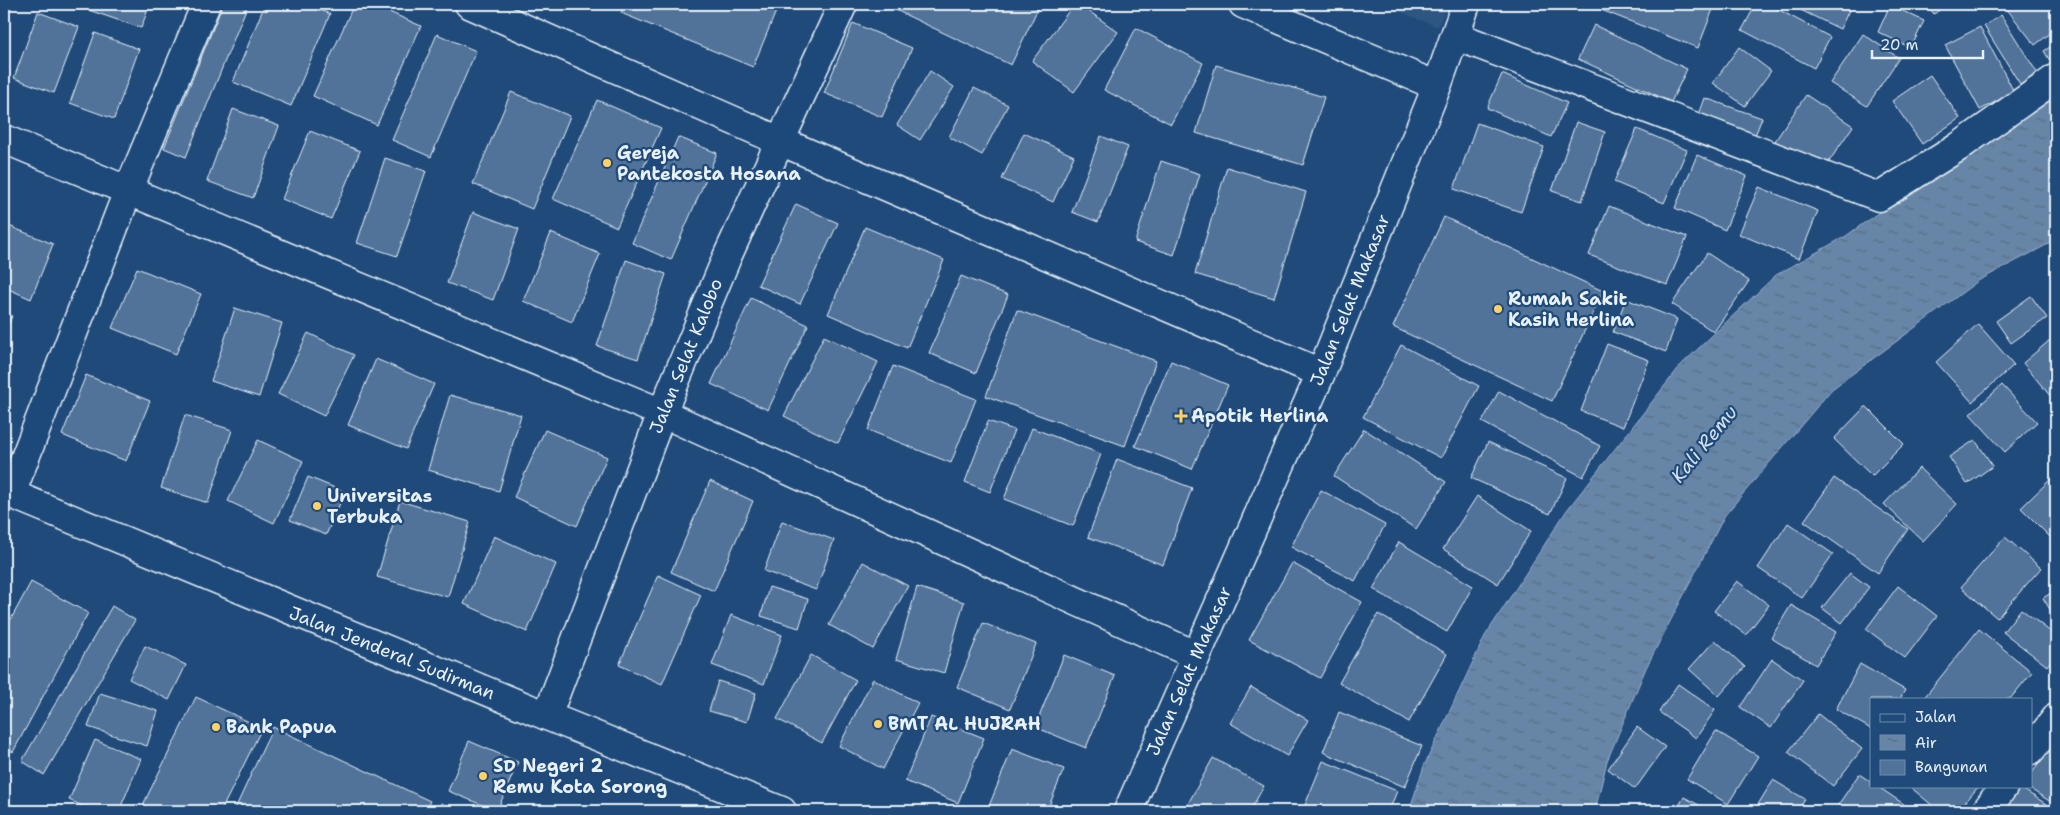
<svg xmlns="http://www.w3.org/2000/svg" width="2060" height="815" viewBox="0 0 2060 815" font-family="'Shantell Sans',sans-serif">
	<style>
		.built { fill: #2e5683 }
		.water { fill: url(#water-ripples); stroke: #9ab0c7 }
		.building { fill: #517399; stroke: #e8f1f8 }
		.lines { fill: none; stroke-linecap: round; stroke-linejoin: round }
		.street-casing { stroke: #e8f1f8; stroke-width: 31 }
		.secondary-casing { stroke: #e8f1f8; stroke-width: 31 }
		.street { stroke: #1f4a7a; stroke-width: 28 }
		.secondary { stroke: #1f4a7a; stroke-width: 28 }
		.poi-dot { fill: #ffd166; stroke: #1f4a7a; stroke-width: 2 }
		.labels { text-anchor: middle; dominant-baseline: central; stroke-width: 4.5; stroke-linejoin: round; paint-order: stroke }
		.poi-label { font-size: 18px; font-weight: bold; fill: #e8f1f8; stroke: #1f4a7a; text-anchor: start }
		.street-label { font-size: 18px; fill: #e8f1f8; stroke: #1f4a7a }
		.water-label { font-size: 19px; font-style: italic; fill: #d4e1ec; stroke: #1f4a7a }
	</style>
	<defs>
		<pattern id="water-ripples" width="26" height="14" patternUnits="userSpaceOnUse" patternTransform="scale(1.25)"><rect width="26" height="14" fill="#6685a7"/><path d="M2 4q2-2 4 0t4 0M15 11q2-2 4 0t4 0" fill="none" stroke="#596d82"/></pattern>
	</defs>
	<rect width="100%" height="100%" fill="#1f4a7a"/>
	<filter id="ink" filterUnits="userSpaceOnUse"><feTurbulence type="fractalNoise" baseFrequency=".02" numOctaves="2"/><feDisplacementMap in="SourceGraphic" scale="10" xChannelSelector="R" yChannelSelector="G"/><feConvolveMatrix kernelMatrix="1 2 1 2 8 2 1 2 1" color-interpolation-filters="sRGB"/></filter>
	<g filter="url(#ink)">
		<path class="built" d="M1381,4H1448L1438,27Z"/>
		<path class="water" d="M2056,94V240L1978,281L1832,389L1725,515L1646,668L1607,761L1595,811H1409L1424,766L1485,636L1567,510L1681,365L1776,275L1846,236L1951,160Z"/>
		<path class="building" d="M4,4H12L4,32Z
			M71,4H150L141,28Z
			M223,4H248L186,157L164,148Z
			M265,4H306L330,14L291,106L233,82Z
			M354,4H371L421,26L377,125L313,96Z
			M625,4H779L753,67L621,13Z
			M883,4H1040L1011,65Z
			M1074,4H1079L1118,32L1074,92L1032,61Z
			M1586,4H1715L1698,48Z
			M1756,4H1768L1830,37L1814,68L1742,30Z
			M1788,4H1852L1840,29Z
			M1926,4H1947L1934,14Z
			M2003,4H2056V29L2035,45Z
			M1890,5L1924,21L1911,48L1878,32Z
			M38,12L79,27L54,93L14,78Z
			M2001,15L2041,79L2023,89L1984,26Z
			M853,23L912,48L882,117L824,93Z
			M1594,25L1687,69L1671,102L1578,59Z
			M1980,27L2014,92L1980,110L1945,45Z
			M1136,28L1203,63L1171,124L1104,90Z
			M95,33L139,49L114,119L70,103Z
			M437,34L476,51L431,157L392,140Z
			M1863,34L1899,58L1867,106L1830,83Z
			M2056,43V61L2052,64L2044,51Z
			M1739,47L1771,71L1745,106L1713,83Z
			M1216,65L1324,97L1303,165L1196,133Z
			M930,71L954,87L920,140L897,125Z
			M1502,74L1567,103L1551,137L1487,108Z
			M1930,75L1960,118L1922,144L1892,101Z
			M974,88L1008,105L982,155L949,137Z
			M511,92L570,116L532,209L473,184Z
			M1806,95L1853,126L1822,172L1775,141Z
			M1705,98L1762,118L1754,138L1698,117Z
			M597,100L661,128L617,227L553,199Z
			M233,109L279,126L253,198L207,181Z
			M1576,122L1605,132L1582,201L1552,191Z
			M1477,123L1544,147L1521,212L1454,189Z
			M1637,129L1687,150L1664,203L1614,182Z
			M310,131L360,151L331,219L282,199Z
			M1024,133L1074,156L1053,202L1002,179Z
			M1101,136L1128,147L1098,222L1072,212Z
			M678,137L717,153L671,260L632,243Z
			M1697,155L1747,176L1725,230L1675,208Z
			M385,158L426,171L397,256L357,243Z
			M1161,161L1200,174L1174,255L1135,242Z
			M1227,167L1306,192L1274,298L1195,274Z
			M1759,187L1818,211L1799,259L1739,234Z
			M796,204L838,223L800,304L758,285Z
			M1609,206L1687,237L1667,285L1589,255Z
			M473,212L519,229L493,300L447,283Z
			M1444,217L1603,291L1552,401L1393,327Z
			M4,224L53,244L31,299L4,287Z
			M865,227L944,260L907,348L828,314Z
			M551,233L600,254L572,322L523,301Z
			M1707,253L1749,281L1714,332L1672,304Z
			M626,260L666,274L638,359L597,346Z
			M137,268L201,294L176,354L112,328Z
			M961,276L1008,295L976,373L929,353Z
			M2031,296L2047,318L2011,343L1996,321Z
			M751,298L808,325L768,410L711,384Z
			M1626,299L1677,319L1666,352L1613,332Z
			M235,308L282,323L259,397L211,381Z
			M1017,310L1156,361L1125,446L986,396Z
			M4,312L12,316L4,335Z
			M1978,324L2014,365L1972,402L1936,362Z
			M308,333L354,355L324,416L278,394Z
			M2056,335V403L2023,363Z
			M824,336L878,362L838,443L784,416Z
			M1607,344L1649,360L1623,427L1581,411Z
			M1401,345L1479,386L1441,458L1363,417Z
			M376,359L434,384L406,449L348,425Z
			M1171,361L1228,385L1192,469L1135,446Z
			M893,366L976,399L951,463L868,430Z
			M86,375L150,401L126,461L62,435Z
			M2002,385L2037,422L2005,452L1970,414Z
			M1499,391L1600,446L1583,477L1482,422Z
			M450,395L521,415L499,491L428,470Z
			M1866,406L1904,444L1872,476L1834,439Z
			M185,415L232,430L208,503L161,488Z
			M988,421L1014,430L990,492L965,482Z
			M1032,428L1101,454L1073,526L1004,499Z
			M1364,429L1446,482L1416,529L1334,476Z
			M545,430L607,457L577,526L514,497Z
			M258,440L303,461L274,523L228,501Z
			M1975,440L1993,466L1967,484L1949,457Z
			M1488,442L1567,478L1550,514L1471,478Z
			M1117,459L1192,488L1163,565L1088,537Z
			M1919,468L1957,504L1923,541L1884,504Z
			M2056,474V543L2021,508Z
			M308,477L345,492L326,535L290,520Z
			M1834,478L1908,529L1878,573L1804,521Z
			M710,481L753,501L714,591L671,572Z
			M1321,490L1385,525L1355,581L1291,547Z
			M1477,496L1531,531L1498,584L1443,549Z
			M400,501L470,522L448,597L377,577Z
			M782,521L834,540L816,590L764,571Z
			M1788,523L1833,554L1802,598L1758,568Z
			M494,536L556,564L527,632L464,604Z
			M2005,537L2041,568L1997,618L1961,587Z
			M1399,542L1473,586L1447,632L1373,589Z
			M863,562L908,586L873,649L829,625Z
			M1292,563L1362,602L1320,678L1249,640Z
			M1850,573L1869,587L1842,623L1822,608Z
			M658,575L701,595L662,684L619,665Z
			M1737,581L1769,605L1746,635L1714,611Z
			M31,582L88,613L13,752L4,747V632Z
			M1898,586L1937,616L1905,658L1866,629Z
			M769,587L808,599L799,628L761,616Z
			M917,587L964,602L944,673L896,659Z
			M2056,590V619L2043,598Z
			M1791,605L1836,632L1816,665L1771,638Z
			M112,606L135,620L44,775L22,761Z
			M2021,609L2056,636V654L2047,666L2003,632Z
			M1378,614L1447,654L1409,722L1339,683Z
			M731,615L782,635L764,684L712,665Z
			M983,623L1036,644L1010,709L957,687Z
			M1979,629L2032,672L2010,699H1923Z
			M1715,640L1745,667L1719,696L1689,669Z
			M145,646L186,665L169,700L129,679Z
			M811,655L856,680L822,743L777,719Z
			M1064,655L1115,676L1086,748L1035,727Z
			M1772,659L1803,680L1771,728L1740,707Z
			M1860,664L1905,690L1900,699H1871V729L1836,709Z
			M873,679L918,703L883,769L839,746Z
			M718,681L756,693L747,722L709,711Z
			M1678,684L1715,710L1696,738L1659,712Z
			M1251,687L1308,720L1287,756L1230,723Z
			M100,693L158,711L147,746L88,727Z
			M196,697L262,728L221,811H140Z
			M1339,712L1422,746L1405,787L1323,752Z
			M1818,714L1862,749L1833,786L1788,752Z
			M931,717L984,738L958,803L905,781Z
			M273,727L430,801L425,811H234Z
			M1637,727L1665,747L1635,789L1608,769Z
			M1716,731L1758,756L1728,804L1687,779Z
			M95,740L141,759L119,811H94L69,800Z
			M469,741L518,762L497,811L448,791Z
			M2052,741L2056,743V805L2025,786H2031V775Z
			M1012,749L1064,769L1047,811H987Z
			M1213,758L1264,786L1250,811H1184Z
			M1323,761L1397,791L1389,811H1321L1305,805Z
			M1859,774L1871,782V786H1877L1914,811H1834Z
			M1773,780L1805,799L1798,811H1754Z
			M1909,786H1979L1958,811H1939Z
			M2017,786L2056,810V811H2002Z
			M1684,797L1710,811H1676Z
			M441,803L459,811H437Z"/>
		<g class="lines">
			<g class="street-casing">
				<path id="street" d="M469,4L780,141L1321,373
					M1243,4L1437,86
					M1456,36L1879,197L1957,148L2056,78
					M4,139L662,413L1195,655
					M11,494L128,191L206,4
					M547,716L662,413L727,257L843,4
					M2031,750L2056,718
					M1128,811L1321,373L1437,86L1466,4
					M1986,811L2004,786"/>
			</g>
			<g class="secondary-casing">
				<path id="secondary" d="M4,491L547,716L782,811"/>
			</g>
			<use href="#street" class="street"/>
			<use href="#secondary" class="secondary"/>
		</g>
	</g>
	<g class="poi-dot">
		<circle cx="607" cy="163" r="5"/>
		<circle cx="1498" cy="309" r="5"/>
		<path d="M1178.5 408.5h5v5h5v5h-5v5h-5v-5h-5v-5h5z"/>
		<circle cx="317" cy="506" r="5"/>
		<circle cx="878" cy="724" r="5"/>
		<circle cx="216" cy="727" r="5"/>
		<circle cx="483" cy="776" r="5"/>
	</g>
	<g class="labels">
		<g class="poi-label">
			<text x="617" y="153">Gereja<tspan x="617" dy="21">Pantekosta Hosana</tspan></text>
			<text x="1508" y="299">Rumah Sakit<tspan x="1508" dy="21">Kasih Herlina</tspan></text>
			<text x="1191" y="416">Apotik Herlina</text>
			<text x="327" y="496">Universitas<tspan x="327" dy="21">Terbuka</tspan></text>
			<text x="888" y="724">BMT AL HUJRAH</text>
			<text x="226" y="727">Bank Papua</text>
			<text x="493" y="766">SD Negeri 2<tspan x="493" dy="21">Remu Kota Sorong</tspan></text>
		</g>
		<g class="street-label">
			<text transform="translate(1350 300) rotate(-68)">Jalan Selat Makasar</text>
			<text transform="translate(686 356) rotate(-68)">Jalan Selat Kalobo</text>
			<text transform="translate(392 653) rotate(22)">Jalan Jenderal Sudirman</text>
			<text transform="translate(1189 671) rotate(-66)">Jalan Selat Makasar</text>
		</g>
		<g class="water-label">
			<text transform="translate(1704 444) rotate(-51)">Kali Remu</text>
		</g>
	</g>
	<rect width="2060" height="815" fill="none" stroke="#1f4a7a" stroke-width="20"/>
	<rect x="10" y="10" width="2040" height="795" fill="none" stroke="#e8f1f8" stroke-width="2" filter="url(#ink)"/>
	<rect x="1870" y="698" width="162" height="90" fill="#1f4a7a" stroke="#6f8dac"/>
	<rect x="1880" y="714" width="25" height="8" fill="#1f4a7a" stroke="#6f8dac"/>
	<text x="1915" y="722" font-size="15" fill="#e8f1f8">Jalan</text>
	<rect x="1880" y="735" width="25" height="15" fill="url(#water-ripples)" stroke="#6f8dac"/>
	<text x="1915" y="748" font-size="15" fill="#e8f1f8">Air</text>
	<rect x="1880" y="760" width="25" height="15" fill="#517399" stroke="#6f8dac"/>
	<text x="1915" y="772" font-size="15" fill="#e8f1f8">Bangunan</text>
	<path d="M1872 50v8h111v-8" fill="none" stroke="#e8f1f8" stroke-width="2.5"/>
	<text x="1880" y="50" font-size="15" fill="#e8f1f8" stroke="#1f4a7a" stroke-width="4" paint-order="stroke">20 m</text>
</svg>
